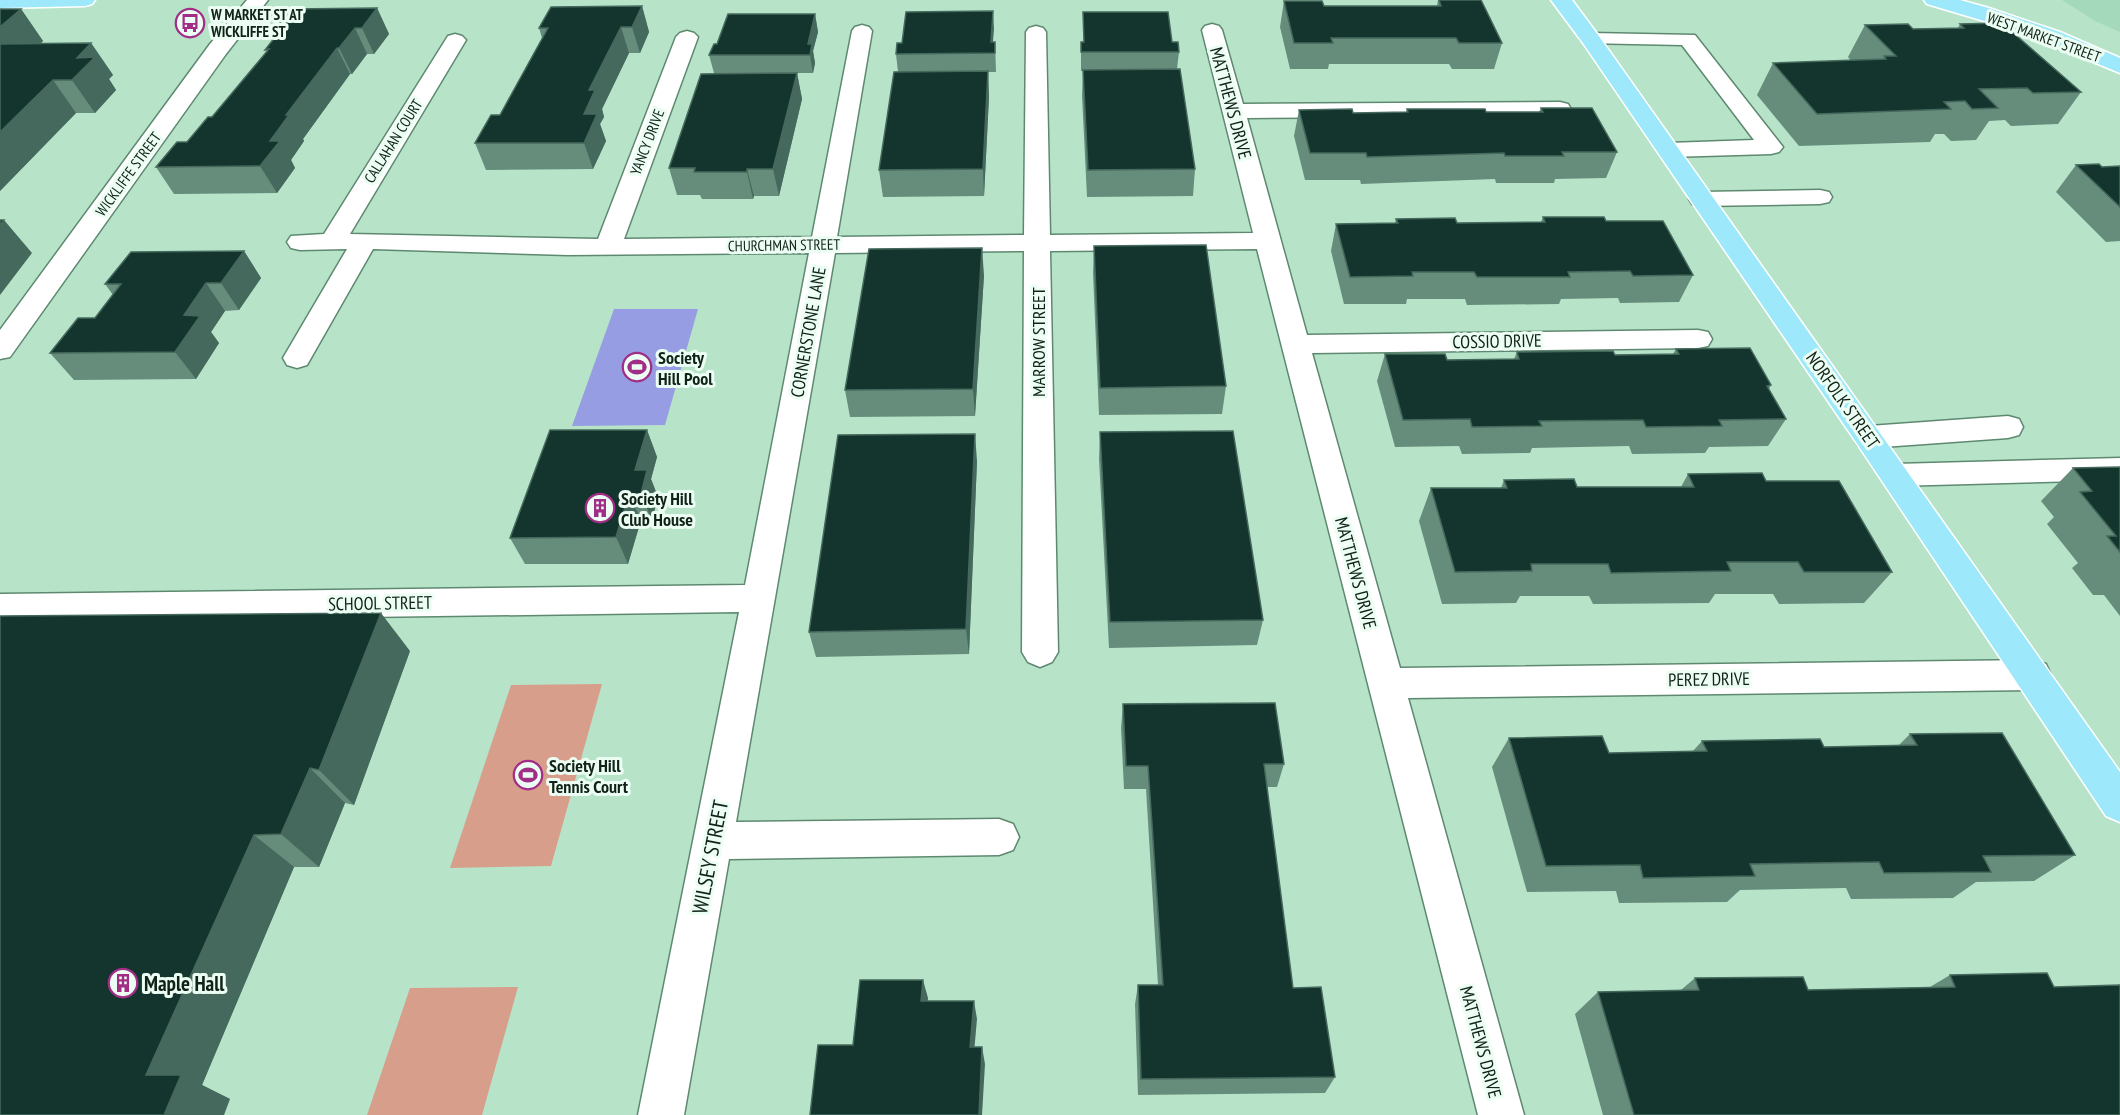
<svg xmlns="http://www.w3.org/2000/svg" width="2120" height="1115" viewBox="0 0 2120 1115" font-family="'PT Sans Narrow',sans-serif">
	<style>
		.built { fill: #a5d9bb }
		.green { fill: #d79e8c }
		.water { fill: #969de2 }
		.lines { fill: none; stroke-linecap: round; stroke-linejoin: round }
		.minor-casing { stroke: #5e8970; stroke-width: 3 }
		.major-casing { stroke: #fff; stroke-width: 3 }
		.minor { fill: #fff; fill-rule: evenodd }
		.major { fill: #9de8fb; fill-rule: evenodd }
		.wall { fill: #668c7c }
		.shaded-wall { fill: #45695c }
		.building { fill: #14342e; stroke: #45695c; stroke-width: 1.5 }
		.labels { text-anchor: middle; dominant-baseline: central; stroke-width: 6; stroke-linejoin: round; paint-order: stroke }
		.far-poi-label { font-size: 15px; font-weight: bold; fill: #112319; stroke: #ecfef3; text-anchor: start }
		.far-street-label { font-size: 15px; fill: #112319; stroke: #ecfef3 }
		.street-label { font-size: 18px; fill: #112319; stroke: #ecfef3 }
		.poi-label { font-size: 18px; font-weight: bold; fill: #112319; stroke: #ecfef3; text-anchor: start }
		.near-street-label { font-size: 21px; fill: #112319; stroke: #ecfef3 }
		.near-poi-label { font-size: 21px; font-weight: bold; fill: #112319; stroke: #ecfef3; text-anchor: start }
	</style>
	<rect width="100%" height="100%" fill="#b7e4c9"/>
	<path class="built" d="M2062,0H2120V32L2095,21Z"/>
	<path class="green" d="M602,684L551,866L450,868L511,685Z
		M518,987L482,1115H367L410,988Z"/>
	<path class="water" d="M614,309H698L665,425L572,426Z"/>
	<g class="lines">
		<g class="minor-casing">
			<path id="minor" d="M247,0H268L226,54L10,357L0,359V330L210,44Z
				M1212,24L1219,26L1222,30L1243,104L1560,102L1568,104L1571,109L1568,114L1560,116L1247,118L1307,335L1698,330L1708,332L1712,339L1708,346L1698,348L1312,353L1400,668L2033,660L2046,664L2051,675L2046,686L2033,690L1408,698L1524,1115H1478L1257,249L1050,251L1058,652L1052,662L1040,667L1028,662L1022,652L1024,251L835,253L736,822L999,819L1013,824L1019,837L1013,850L999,855L729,859L684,1115H638L739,612L0,622V594L745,585L809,253L568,255L373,249L307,365L297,368L287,365L283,358L347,249L300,250L291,248L287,242L291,236L324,234L448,36L455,34L462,36L466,40L350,234L598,239L676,37L680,33L687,31L694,33L698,37L624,239L812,237L852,31L855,27L862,25L869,27L872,31L837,237L1024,235L1026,32L1029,28L1036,26L1043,28L1046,32L1050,235L1253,233L1202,30L1205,26Z
				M1591,33L1695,35L1783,147L1779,152L1771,154L1669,157L1661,155L1657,150L1661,145L1669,143L1754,140L1682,45L1584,43L1580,39L1584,35Z
				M1820,190L1829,192L1832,197L1829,202L1820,204L1701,206L1692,204L1689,199L1692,194L1701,192Z
				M2008,416L2019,419L2023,427L2019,435L2008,438L1869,448L1858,445L1854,437L1858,429L1869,426Z
				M2120,458V480L1895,486L1884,483L1879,475L1884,467L1895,464Z"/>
		</g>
		<g class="major-casing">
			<path id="major" d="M0,0H95L92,4L85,6L0,8Z
				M1551,0H1572L1598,35L2120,772V822L2106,816L1858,445L1583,43Z
				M1924,0H1960L1989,8L2060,32L2120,58V73L2021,32L1927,4Z"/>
		</g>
		<use href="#minor" class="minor"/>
		<use href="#major" class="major"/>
	</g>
	<path class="wall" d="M1438,0H1481L1502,43L1494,69H1452L1449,64H1329L1328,69H1290L1280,27L1284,1L1324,6H1437Z
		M642,6L649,32L640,53H629L602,109L604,117L600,124L606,141L593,169L486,170L475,143L500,115L542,38L539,28Z
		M377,8L389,34L374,54H367L352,74H350L303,139L304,141L291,160L295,168L277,193L174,194L156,167L187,142L212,117L266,52L279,33L276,27Z
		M21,9L43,41L40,44L91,43L113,75L109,79L116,90L95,113H76L0,191Z
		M993,11V42H995L996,72H988L989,97L984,196L883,197L879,170L898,72L896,54Z
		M1083,12L1172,42L1179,52L1177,69L1195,169L1193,196L1087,197L1082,96L1083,71H1081V42H1084Z
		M815,14L818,32L813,51L815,63L813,73H797L802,99L779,196H754L753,199H702L700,195H677L669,168L714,73L709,55L717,44Z
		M1960,24L2081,92L2058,124L2011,126L2005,120L1989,121L1976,140L1951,141L1944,134H1935L1930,142L1799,146L1757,95L1773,63L1851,61L1848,57L1865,25L1913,29L1958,28Z
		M1541,108L1617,152L1606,178L1555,179L1554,183H1496L1495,179L1361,184L1360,180H1305L1294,136L1299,110L1353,113L1406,112L1407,109L1486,112H1539Z
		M2076,165L2102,167L2120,166V241L2106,242L2056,192Z
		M1543,217L1606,221L1693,275L1679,302L1620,303L1618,298L1561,299L1559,304L1467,305L1465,299H1407L1406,304H1344L1331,251L1336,224L1395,223L1396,219L1457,223L1541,222Z
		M1094,246L1226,386L1222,414L1099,415L1093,273Z
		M244,251L261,278L239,310L225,311L211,332L219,343L196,379L74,380L50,353L95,318L113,295L105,284Z
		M984,275L975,416L850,417L845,390Z
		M1676,349L1771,385L1769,389L1786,419L1768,446L1709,447L1705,453L1632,454L1629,446L1532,448L1530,453L1462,454L1459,446L1395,447L1377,381L1385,354L1447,360L1514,359L1517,352L1615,355L1673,354Z
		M647,430L657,457L651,479L658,497L652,520H641L628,564H525L510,538Z
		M1100,432L1263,620L1257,645L1109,648L1099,459Z
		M977,461L969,654L816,657L809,632Z
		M2120,467V616L2104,595H2093L2072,568L2078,563L2047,524L2054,517L2041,501L2073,468Z
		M1688,474L1766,481L1892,572L1864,603L1779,604L1773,594H1715L1709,603L1593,604L1589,596H1520L1516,603L1442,604L1419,521L1431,488H1501L1504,480L1577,487H1681Z
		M410,651L354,805L345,803L319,867H294L202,1085L230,1099L0,1115Z
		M1123,704L1284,764L1277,787H1267L1293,988L1335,1077L1325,1093L1138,1095L1135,1004L1138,985H1158L1146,789H1124L1121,728Z
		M1910,734L2075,855L2034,881L1976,882L1953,898L1851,899L1846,888L1740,890L1727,902L1619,903L1616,891L1527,892L1492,767L1509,738L1609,753L1693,751L1702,741L1824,747L1898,746Z
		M1950,975L2120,1115H1603L1575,1014L1598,992L1681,990L1695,978L1808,990L1930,987Z"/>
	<path class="shaded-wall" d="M642,6L649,32L640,53L632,27Z
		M377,8L389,34L374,54L362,28Z
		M21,9L43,41L11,70L0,56V27Z
		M993,11L994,29L992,53L991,42Z
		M815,14L818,32L813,51L815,63L813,73L808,44Z
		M621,27L629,53L602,109L604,117L600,124L606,141L593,169L584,143V114L589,90Z
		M355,28L367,54L352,74L339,48Z
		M91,43L113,75L109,79L116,90L95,113L72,80L77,58Z
		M337,48L350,74L303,139L304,141L291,160L295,168L277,193L260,166L270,141L286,115Z
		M988,71L989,97L984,196L983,169Z
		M797,73L802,99L779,196L773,169Z
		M53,80L76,113L0,191V132Z
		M747,169L754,196L753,199L747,172Z
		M4,220L32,253L0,295V225Z
		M982,248L984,275L975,416L973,389Z
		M244,251L261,278L239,310L221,283Z
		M206,283L225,311L211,332L219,343L196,379L175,352L184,315Z
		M647,430L657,457L651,479L658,497L652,520L641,494L635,470Z
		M975,434L977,461L969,654L966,629Z
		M629,494L641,520L628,564L616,537Z
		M381,613L410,651L354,805L319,770Z
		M310,768L345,803L319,867L281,834Z
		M254,835L294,867L202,1085L230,1099L224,1115H164L146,1075Z
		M923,980L928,998L926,1019L921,1001Z
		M974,1001L977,1019L973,1064L970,1047Z
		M982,1047L985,1064L982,1115H979Z"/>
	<path class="building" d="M1439,0H1481L1502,43H1459L1456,38H1331L1333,43H1294L1284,1H1322L1324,6H1441Z
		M642,6L632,27H621L589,90H595L584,114H597L584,143H475L491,115H500L548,28H539L551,7Z
		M377,8L362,28H355L339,48H337L286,115H289L270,141H280L260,166L156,167L177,142H187L208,117H212L269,49L265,50L283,27H276L292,9Z
		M0,9H21L0,27Z
		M993,11L991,42H995V53L896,54L897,43H902L906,12Z
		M1083,12H1168L1172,42H1178L1179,52H1081V42H1084Z
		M728,14H815L808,44H812L810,55H709L714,44H717Z
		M2002,23L2081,92L2033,93L2027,88L1979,89L1998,108L1972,109L1965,101L1944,102L1951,109L1817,114L1773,63L1886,59L1884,56H1896L1865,25L1908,24L1913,29L1964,28L1960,24Z
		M91,43L77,58L95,57L72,80H53L0,132V44Z
		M1180,69L1195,169L1088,170L1083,70Z
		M988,71L983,169L879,170L894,72Z
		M797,73L773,169H747V172H694L695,168H669L701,74Z
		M1541,108H1592L1617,152H1562L1564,156H1505L1504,153L1367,157L1366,153H1310L1299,110L1352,109L1353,113L1408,112L1407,109H1485L1486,112H1543Z
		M2099,164L2102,167L2120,166V207L2076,165Z
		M1543,217H1604L1606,221H1663L1693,275L1633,276L1630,271L1568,272L1570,277H1477L1474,272H1412L1413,276L1350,277L1336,224L1398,223L1396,219L1455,218L1457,223L1545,222Z
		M0,220H4L0,225Z
		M1206,245L1226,386L1100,388L1094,246Z
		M982,248L973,389L845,390L869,249Z
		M244,251L221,283H206L184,315L200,316L175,352L50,353L78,318H95L121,284H105L131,252Z
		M1750,348L1771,385L1767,386L1786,419L1719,420L1722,426L1646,427L1643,420L1539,421L1542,426L1472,427L1470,419L1403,420L1385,354H1445L1447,360L1519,359L1517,352L1613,351L1615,355L1679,354L1676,349Z
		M550,430H647L635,470H647L641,494H629L616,537L510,538Z
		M1233,431L1263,620L1110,622L1100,432Z
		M975,434L966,629L809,632L838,435Z
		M2120,467V552L2107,536H2116L2080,492L2092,491L2073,468Z
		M1762,473L1766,481H1839L1892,572H1804L1798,562H1727L1731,571L1611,573L1608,564H1531L1532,571L1455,572L1431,488H1507L1504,480L1574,479L1577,487H1694L1688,474Z
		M381,613L319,770L310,768L281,834L254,835L146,1075H181L164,1115H0V616Z
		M1275,703L1284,764H1264L1293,988L1321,987L1335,1077L1141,1079L1138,985H1163L1148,766H1126L1123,704Z
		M2002,733L2075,855L1983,856L1991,872L1884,873L1879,862L1750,864L1755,876L1643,878L1640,865L1546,866L1509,738L1602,736L1609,753L1707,751L1702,741L1820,739L1824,747L1917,745L1910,734Z
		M2047,973L2054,987L2120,985V1115H1634L1598,992L1699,990L1695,978L1803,977L1808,990L1955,987L1950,975Z
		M860,980H923L921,1001H974L970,1047H982L979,1115H810L818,1045H853Z"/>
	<defs>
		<g id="bus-ring" transform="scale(1.5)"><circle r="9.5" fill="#ecfef3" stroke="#a22d87" stroke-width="1.5"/><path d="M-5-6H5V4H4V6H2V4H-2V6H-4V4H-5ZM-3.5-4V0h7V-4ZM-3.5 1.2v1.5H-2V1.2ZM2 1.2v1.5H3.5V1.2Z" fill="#a22d87"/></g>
		<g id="stadium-ring" transform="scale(1.5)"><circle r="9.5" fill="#ecfef3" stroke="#a22d87" stroke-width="1.5"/><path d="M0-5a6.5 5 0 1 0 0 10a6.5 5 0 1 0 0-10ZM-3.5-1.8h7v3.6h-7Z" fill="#a22d87"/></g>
		<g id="building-ring" transform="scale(1.5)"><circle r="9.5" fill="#ecfef3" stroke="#a22d87" stroke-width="1.5"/><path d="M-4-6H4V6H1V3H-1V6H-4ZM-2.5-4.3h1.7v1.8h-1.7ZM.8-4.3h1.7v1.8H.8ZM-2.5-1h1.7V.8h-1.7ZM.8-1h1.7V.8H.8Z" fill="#a22d87"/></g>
	</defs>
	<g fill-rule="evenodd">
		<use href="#bus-ring" x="190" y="23"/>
		<use href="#stadium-ring" x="637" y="367"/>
		<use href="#building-ring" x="600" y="508"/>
		<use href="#stadium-ring" x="528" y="775"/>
		<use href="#building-ring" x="123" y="983"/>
	</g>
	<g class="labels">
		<g class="far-poi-label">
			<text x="211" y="14">W MARKET ST AT<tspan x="211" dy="17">WICKLIFFE ST</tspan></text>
		</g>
		<g class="far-street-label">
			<text transform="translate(2044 37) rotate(20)">WEST MARKET STREET</text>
			<text transform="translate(393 141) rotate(-58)">CALLAHAN COURT</text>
			<text transform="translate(647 142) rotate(-69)">YANCY DRIVE</text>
			<text transform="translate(128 174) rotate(-54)">WICKLIFFE STREET</text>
			<text transform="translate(784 245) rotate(-1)">CHURCHMAN STREET</text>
		</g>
		<g class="street-label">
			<text transform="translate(1231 103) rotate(75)">MATTHEWS DRIVE</text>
			<text transform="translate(808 332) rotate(-80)">CORNERSTONE LANE</text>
			<text transform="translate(1497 341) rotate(-1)">COSSIO DRIVE</text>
			<text transform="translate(1038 342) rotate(-90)">MARROW STREET</text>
			<text transform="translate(1843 400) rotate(55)">NORFOLK STREET</text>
			<text transform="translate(1356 573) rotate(75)">MATTHEWS DRIVE</text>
			<text transform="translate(380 603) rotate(-1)">SCHOOL STREET</text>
			<text transform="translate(1709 679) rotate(-1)">PEREZ DRIVE</text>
			<text transform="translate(1481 1042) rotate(75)">MATTHEWS DRIVE</text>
		</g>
		<g class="poi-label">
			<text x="658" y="357">Society<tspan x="658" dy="21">Hill Pool</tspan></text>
			<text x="621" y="498">Society Hill<tspan x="621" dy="21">Club House</tspan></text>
			<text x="549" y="765">Society Hill<tspan x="549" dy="21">Tennis Court</tspan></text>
		</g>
		<g class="near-street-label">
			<text transform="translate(710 857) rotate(-79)">WILSEY STREET</text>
		</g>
		<g class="near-poi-label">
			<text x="144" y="983">Maple Hall</text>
		</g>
	</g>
</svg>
